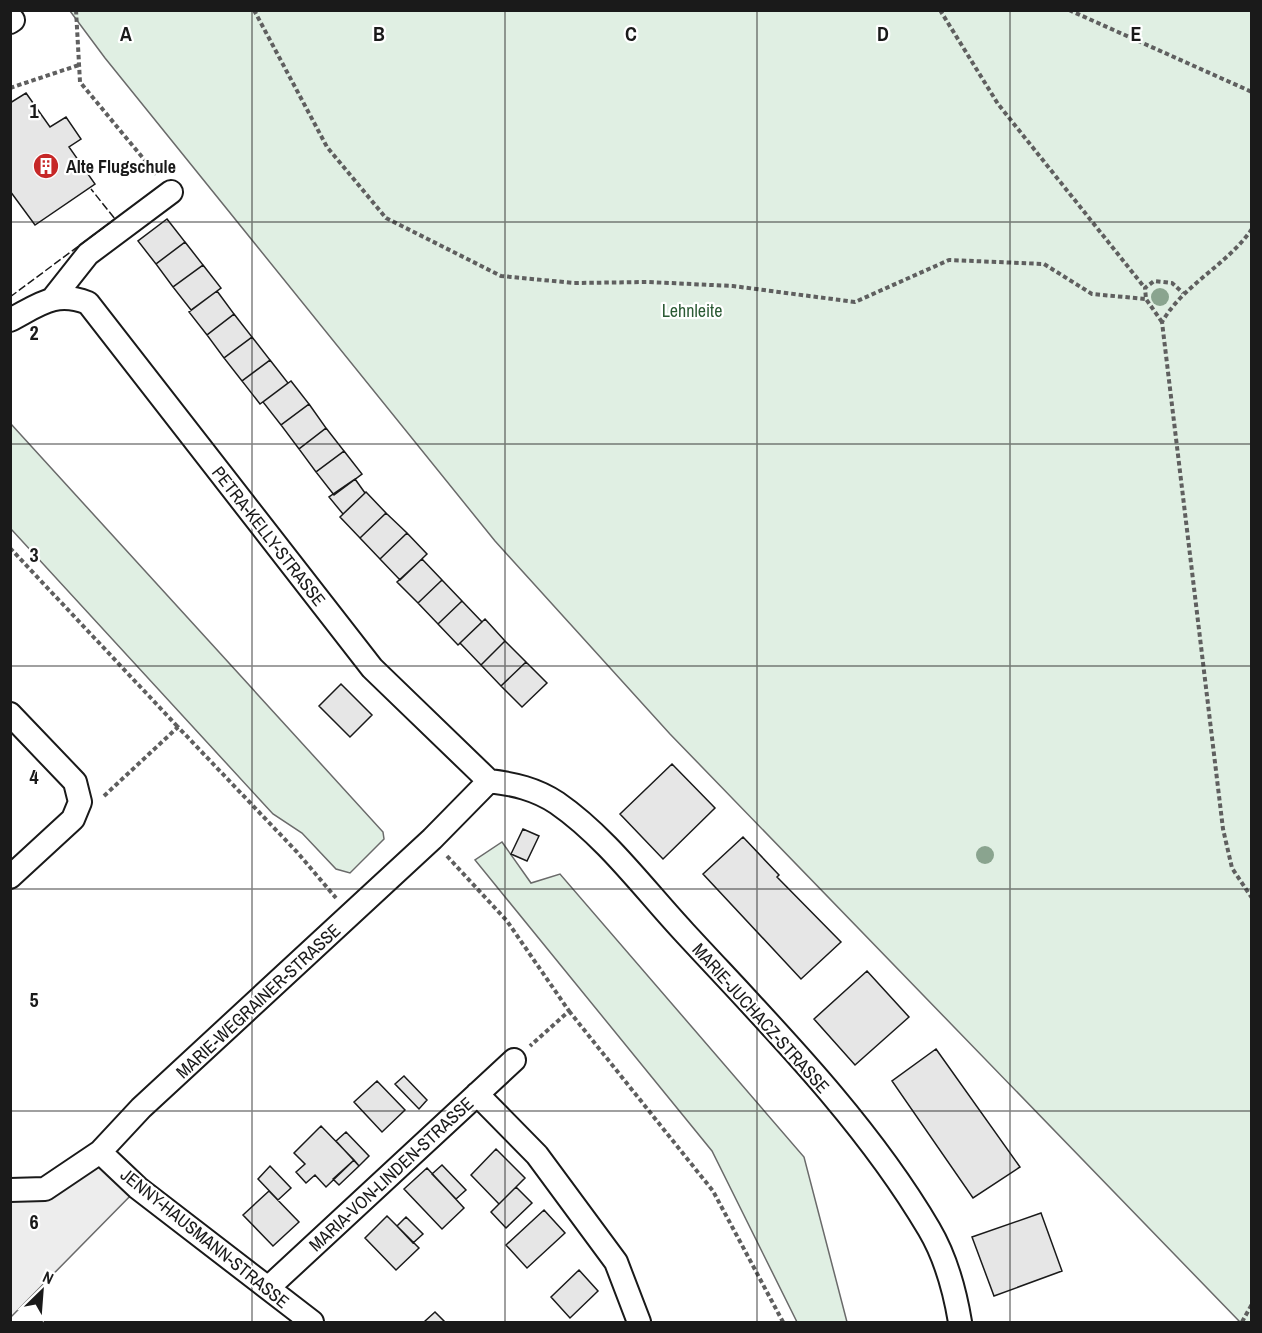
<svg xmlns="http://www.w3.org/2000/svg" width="1262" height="1333" viewBox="0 0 1262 1333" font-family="'Archivo Narrow',sans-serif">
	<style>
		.green { fill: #e0efe3; stroke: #6a6a6a; stroke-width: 1.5 }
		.parking { fill: #ededed; stroke: #6a6a6a; stroke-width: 1.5 }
		.building { fill: #e6e6e6; stroke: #1a1a1a; stroke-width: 1.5 }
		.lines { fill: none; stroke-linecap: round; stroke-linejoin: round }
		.minor-casing { stroke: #1a1a1a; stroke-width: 26 }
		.path { stroke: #5f5f5f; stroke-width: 4; stroke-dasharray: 4.5 3; stroke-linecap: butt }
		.minor { stroke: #fff; stroke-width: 22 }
		.fence { stroke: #1a1a1a; stroke-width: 1.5; stroke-dasharray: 8 3; stroke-linecap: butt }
		.tree { fill: #8aa48f }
		.grid { fill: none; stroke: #1a1a1a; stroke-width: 1.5; stroke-opacity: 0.55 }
		.labels { text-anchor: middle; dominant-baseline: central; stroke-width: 4.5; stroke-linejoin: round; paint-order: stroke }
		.poi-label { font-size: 18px; font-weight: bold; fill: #1a1a1a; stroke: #fff; text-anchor: start }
		.park-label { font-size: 18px; fill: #2b5a34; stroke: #fff }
		.street-label { font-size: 18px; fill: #1a1a1a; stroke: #fff }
		.grid-label { font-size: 20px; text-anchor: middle; font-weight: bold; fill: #1a1a1a; stroke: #fff; stroke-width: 4.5; stroke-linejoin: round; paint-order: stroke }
	</style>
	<rect width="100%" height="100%" fill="#fff"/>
	<path class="green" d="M70,11H1251V1322H1240L670,734L495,541L105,58Z
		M11,424L383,832L384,839L350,873L336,869L302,833L273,814L11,529Z
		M502,842L531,883L560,874L804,1157L847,1322H797L712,1151L475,860Z"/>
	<path class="parking" d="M100,1152L138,1188L11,1317V1190L45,1189Z"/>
	<path class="building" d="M26,93L50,127L66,117L81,139L69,147L95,184L35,225L10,191V103Z
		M167,219L185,242L156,264L138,241Z
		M185,242L203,265L173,287L156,264Z
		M203,265L221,288L191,310L173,287Z
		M217,291L234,314L207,335L189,312Z
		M234,314L252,337L224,358L207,335Z
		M252,337L270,360L242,381L224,358Z
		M270,360L288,383L260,404L242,381Z
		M291,381L309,404L281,425L263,402Z
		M309,404L326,428L299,449L281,425Z
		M326,428L344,451L316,472L299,449Z
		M344,451L362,474L334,495L316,472Z
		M355,479L365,493L343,514L329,497Z
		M366,492L386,513L360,538L340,517Z
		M386,513L407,533L380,559L360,538Z
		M407,533L427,554L400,580L380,559Z
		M422,559L442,580L418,603L397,582Z
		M442,580L462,601L438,624L418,603Z
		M462,601L482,622L458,645L438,624Z
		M485,619L505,641L481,665L460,643Z
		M505,641L526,662L501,686L481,665Z
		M526,662L547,683L522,707L501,686Z
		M341,684L372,715L350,737L319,706Z
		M672,764L715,808L663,859L620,814Z
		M523,829L539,836L527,861L511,854Z
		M743,837L779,875L777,877L841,942L801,979L703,874Z
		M867,971L909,1017L855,1065L814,1019Z
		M936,1049L1020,1167L973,1198L892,1081Z
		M404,1076L427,1100L419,1109L395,1084Z
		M377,1081L405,1110L382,1132L354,1102Z
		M321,1126L354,1160L326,1187L315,1175L306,1183L296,1172L305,1164L294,1153Z
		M346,1132L369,1156L359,1166L336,1141Z
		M496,1149L525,1178L499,1204L471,1175Z
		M354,1160L359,1166L339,1185L333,1179Z
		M442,1165L466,1190L456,1199L432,1174Z
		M270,1166L291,1188L278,1200L258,1179Z
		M427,1168L464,1208L442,1229L404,1189Z
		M516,1187L532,1203L506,1228L491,1212Z
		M269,1191L299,1222L273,1246L243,1215Z
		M544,1210L565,1233L527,1268L506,1245Z
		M1041,1213L1062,1271L994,1296L972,1237Z
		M387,1216L419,1248L396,1270L365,1238Z
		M406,1217L423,1234L413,1243L397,1226Z
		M579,1270L598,1291L570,1318L551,1297Z
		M435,1312L445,1322H424Z"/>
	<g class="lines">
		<g class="minor-casing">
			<path id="minor" d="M10,22L13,20
				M54,297L88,254L171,192
				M10,320C39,305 55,290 88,303L372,668L489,781
				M10,714L75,782L80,802L73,819L10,877
				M489,781C514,784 536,789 557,803C606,837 644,889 684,932C769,1024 865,1120 929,1229C945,1256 955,1292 960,1322
				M477,1094L537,1155L616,1262L639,1322
				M100,1152L138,1188L312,1322
				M10,1190L45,1189L100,1152L141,1108L432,839L489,781
				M268,1288L514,1060"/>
		</g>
		<path class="path" d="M76,10L80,82L157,175
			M254,10L327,147L386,218L501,276L574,283L648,282L733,286L855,302L949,260L1044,264L1092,294L1146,299
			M940,10L998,104L1145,288
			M1069,10L1252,92
			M10,88L79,65
			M1252,229C1226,266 1184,284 1162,322L1223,829L1232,868L1252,898
			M1162,322L1146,299L1145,288L1154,281L1172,283L1183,293
			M10,548L178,727
			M104,796L178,727L297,852L336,898
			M447,856L507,921L569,1011L530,1046
			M569,1011L713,1191L783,1322
			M1242,1322L1252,1304"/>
		<use href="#minor" class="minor"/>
		<path class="fence" d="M10,297L115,219L91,189"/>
	</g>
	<g class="tree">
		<circle cx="1160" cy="297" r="9"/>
		<circle cx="985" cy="855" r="9"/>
	</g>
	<path class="grid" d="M252,10V1322M505,10V1322M757,10V1322M1010,10V1322M10,222H1252M10,444H1252M10,666H1252M10,889H1252M10,1111H1252"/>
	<defs>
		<g id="building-disc" transform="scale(1.35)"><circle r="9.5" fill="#c62828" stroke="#fff"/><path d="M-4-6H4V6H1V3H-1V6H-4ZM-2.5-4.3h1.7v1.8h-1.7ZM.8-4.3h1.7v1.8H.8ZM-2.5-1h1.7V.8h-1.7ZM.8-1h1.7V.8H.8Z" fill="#fff"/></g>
	</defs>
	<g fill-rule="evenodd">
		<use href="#building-disc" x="46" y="166"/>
	</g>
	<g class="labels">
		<g class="poi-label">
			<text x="66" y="166">Alte Flugschule</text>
		</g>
		<g class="park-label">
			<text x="692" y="310">Lehnleite</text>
		</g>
		<g class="street-label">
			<text transform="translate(269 536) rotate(52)">PETRA-KELLY-STRASSE</text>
			<text transform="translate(258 1001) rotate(-43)">MARIE-WEGRAINER-STRASSE</text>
			<text transform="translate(761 1018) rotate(48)">MARIE-JUCHACZ-STRASSE</text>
			<text transform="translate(391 1174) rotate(-43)">MARIA-VON-LINDEN-STRASSE</text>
			<text transform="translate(205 1238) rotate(39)">JENNY-HAUSMANN-STRASSE</text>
		</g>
	</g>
	<g class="grid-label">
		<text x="126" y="41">A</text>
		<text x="379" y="41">B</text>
		<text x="631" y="41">C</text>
		<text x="883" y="41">D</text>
		<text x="1136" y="41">E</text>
		<text x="34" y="118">1</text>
		<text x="34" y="340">2</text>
		<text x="34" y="562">3</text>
		<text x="34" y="784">4</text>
		<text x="34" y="1007">5</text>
		<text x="34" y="1229">6</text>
	</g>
	<rect width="1262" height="1333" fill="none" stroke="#1a1a1a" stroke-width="24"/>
	<g transform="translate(42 1291) rotate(25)" stroke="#ffffff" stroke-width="4.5" paint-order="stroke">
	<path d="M0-4.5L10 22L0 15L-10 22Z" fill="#1a1a1a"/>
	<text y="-9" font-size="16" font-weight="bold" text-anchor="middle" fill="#1a1a1a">N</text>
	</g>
</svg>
